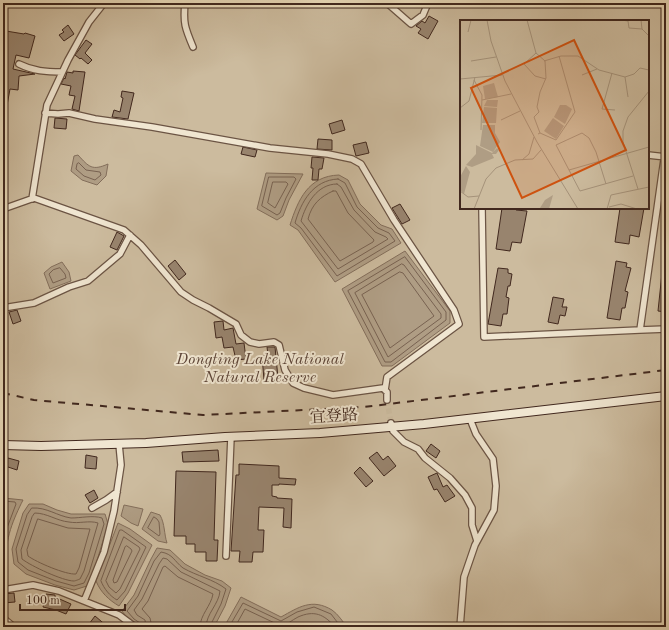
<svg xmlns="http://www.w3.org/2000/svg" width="669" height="630" viewBox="0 0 669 630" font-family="'Old Standard TT','Noto Serif SC',serif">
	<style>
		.green { fill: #ccbb9e; stroke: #86725e; fill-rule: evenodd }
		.water { fill: #af9d84; stroke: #836e5b }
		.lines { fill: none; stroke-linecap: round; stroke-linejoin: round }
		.shore { stroke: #786251; stroke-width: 1 }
		.building { fill: #98846e; stroke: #41281e }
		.street-tunnel { stroke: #c7b699; stroke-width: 5.5; stroke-dasharray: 5.5 3; stroke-linecap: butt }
		.street-casing { stroke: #6b5444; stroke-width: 8 }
		.secondary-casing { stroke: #41281e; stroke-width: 10 }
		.street { stroke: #f0e6d1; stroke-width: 5.5 }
		.secondary { stroke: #f0e6d1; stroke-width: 8 }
		.rail { stroke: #41281e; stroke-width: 2; stroke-dasharray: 7 7; stroke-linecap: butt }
		.labels { text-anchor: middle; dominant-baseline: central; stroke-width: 4; stroke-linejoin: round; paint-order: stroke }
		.park-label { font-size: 16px; font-style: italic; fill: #5d4538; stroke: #f0e6d1 }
		.street-label { font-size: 16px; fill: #41281e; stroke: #f0e6d1 }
		.inset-road { fill: none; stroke: #a5927a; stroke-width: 1 }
		.view { fill: #cf520f; fill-opacity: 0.15; stroke: #cf520f; stroke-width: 2 }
		.inset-edge { fill: none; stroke: #41281e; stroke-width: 2 }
	</style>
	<rect width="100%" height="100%" fill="#e8d9b8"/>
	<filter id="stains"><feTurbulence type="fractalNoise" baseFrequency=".005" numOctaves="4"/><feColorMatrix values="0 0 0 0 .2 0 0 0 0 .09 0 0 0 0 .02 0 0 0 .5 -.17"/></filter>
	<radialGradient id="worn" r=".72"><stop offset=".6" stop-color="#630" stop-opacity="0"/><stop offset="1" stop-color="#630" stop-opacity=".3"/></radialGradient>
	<path class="green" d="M3,3H666V627H3ZM461,21H648V208H461Z"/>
	<path class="water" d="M78,155C89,167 92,171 108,164L106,176L97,185L82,180L71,171L74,156Z
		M266,173L303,174L289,200L283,216L277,220L257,209Z
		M339,175L348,180L360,204L381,225L392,229L401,243L335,282L298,230L290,225C298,200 308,176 339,175Z
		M405,251L450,311V323L392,366H382L342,289Z
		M62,262L69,272L71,281L50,289L44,273L51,267Z
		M4,498L23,500C14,518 4,540 7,562L3,560V499Z
		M29,504H43L57,510L71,514H105L108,524L93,574L87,586L74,590L55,585L26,574L14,564L12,549L23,513Z
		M124,505L143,509L138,526L131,523L121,516Z
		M151,512L160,515C165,524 164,534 167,543L158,541L142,529Z
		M118,523L130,529L152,545L128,593L119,606C109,600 101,593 96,581Z
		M157,548L170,550L185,564L205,575L222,581L231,588L225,606L214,627H141L131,623L122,611L134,595L151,559Z
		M241,597L281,617C299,607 312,598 332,610C338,614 343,622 347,627H224Z"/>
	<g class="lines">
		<path class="shore" d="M79,163L86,170L100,172L101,175L95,180L84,176L76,169L77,164Z
			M269,177H294L296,179L286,198L280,213L277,215L262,206Z
			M338,179L345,183L357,207L378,228L389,233L395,241L337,276L301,228L295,223C301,202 313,180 338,179Z
			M273,182H286L288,184L275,208L268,203Z
			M337,184L341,187L354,210L375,232L386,237L388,239L338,269L301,221C306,204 317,184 337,184Z
			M333,191H336L348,213L374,240L373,242L340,261L308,219C312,204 320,197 333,191Z
			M405,257L446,312V320L391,362H385L348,291Z
			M402,264L404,265L441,314V318L388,357L355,293Z
			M60,268L65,274L66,278L53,283L49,274L53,270Z
			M400,272L403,273L434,316L390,348L362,295Z
			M3,501L15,502L16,504L7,528L3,549
			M32,508C47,507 57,516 71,518C81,518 93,515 102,518L104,524L89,573L84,583L74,586L56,581L28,570L18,562L16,549L27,515Z
			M35,513C47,513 57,521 69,522C79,524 89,520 98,523L84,571L80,579C80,579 75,581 74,581C63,581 31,566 22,559L21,550L32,517Z
			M154,517L157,519L159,522L160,534L159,536L148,528Z
			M38,519L68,528L90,529L79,568L76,574C66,575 36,562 28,556L27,550Z
			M120,530H122L146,547L125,591L117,600C110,596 104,589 101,581Z
			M124,537L139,547L140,549L120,589L116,593L109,587L106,581Z
			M127,546L131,549L132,551L117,582L114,583L113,580L125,547Z
			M141,627L140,623L134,619L127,611L138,596L154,561L161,552C173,554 174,561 183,568C197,576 213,579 226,589L221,604L211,624V627
			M146,627L145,620L137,615L134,610L142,599L159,564L163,558L167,559L181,572L220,591C219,604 206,614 206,627
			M152,627L150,618L142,609L148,601L163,567L165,566L178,577L213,594C211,606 200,615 200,627
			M229,627L243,603L281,621L297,612L314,607L331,614L341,627
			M235,627L245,609L281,626C287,625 292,620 298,617C314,610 324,614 335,627"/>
	</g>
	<path class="building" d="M429,16L438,21L428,39L418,33L421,29L416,26L422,21L425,23Z
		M68,25L74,34L64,41L59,35L64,32L62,30Z
		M6,31L24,34L25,33L35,36L29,58L16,55L13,69L35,74L19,76L18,90L10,89L6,111H3V50Z
		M86,40L92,44L85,53L92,60L88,64L81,58L80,59L75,55Z
		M73,71L85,72L79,111L72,109L75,96L69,95L71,86L61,84L64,78L65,79L67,72L73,73Z
		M122,91L134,93L128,119L112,117L114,110L120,112L123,98L121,97Z
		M55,118L67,119L66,129L54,128Z
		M342,120L345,130L332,134L329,124Z
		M318,139L332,140V150L317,149Z
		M366,142L369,153L356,156L353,145Z
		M243,147L257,150L255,157L241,154Z
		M312,157L324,158L322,169H319L318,180H312L313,168H311Z
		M400,204L410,220L402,224L392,208Z
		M502,208H516V210L527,211L521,243L512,242L510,251L496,249Z
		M620,208H644L639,237L630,235L629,244L615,242Z
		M117,232L124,236L117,250L110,247Z
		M175,260L186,274L179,280L168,266Z
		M616,261L627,263L626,267L631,268L625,291L628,292L625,308H622L620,320L607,318Z
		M498,268L508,269V273L512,274L510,286H508L506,297L509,298L507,314H503L501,326L488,324Z
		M662,273H666V312L658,311Z
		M553,297L564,299L562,307H567L565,316L560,315L558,324L548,322Z
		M17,310L21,321L13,324L9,312Z
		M223,321L224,330L233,328L236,344L244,343L246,359L236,360L233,347L224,348L222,337L216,338L214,322Z
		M267,347H275L278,378L264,380L262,356L268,355Z
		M431,444L440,451L436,458L426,451Z
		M218,450L219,461L183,462L182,452Z
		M377,452L383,460L388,456L396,466L384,476L369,458Z
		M86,455L97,457L96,469L85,468Z
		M8,458L19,461L17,470L5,466Z
		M239,464L279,466V478L296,479L295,485L279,484V485H272V496L277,497V498L292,499L291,528L283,527L284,508L259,507L258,530H264L263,552H253L252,562H239L240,551H231L236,475H239Z
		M360,467L373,481L366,487L354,473Z
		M176,471L216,472L214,540H218L217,561H206V552H195V544H186V536H174Z
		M437,473L443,487L447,485L455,496L445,502L437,489L434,490L428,477Z
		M94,490L98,498L90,503L85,495Z
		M14,593L15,602L3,603V594Z
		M46,594L55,595V597L71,604L66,614L56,610L43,607Z
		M95,616L108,627H92L89,624Z"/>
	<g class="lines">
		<path class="street-tunnel" d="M387,400L391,423"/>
		<g class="street-casing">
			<path id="street" d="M185,3C183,23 185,28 193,47
				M387,3L411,24L423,15L428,3
				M19,64C33,71 46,72 62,72
				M45,113L58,114L69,113L95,119L152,127L270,148L328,154L352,159L361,164L394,220L454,310L459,324L387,377L385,390
				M666,145L640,330L666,329
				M648,155L666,157
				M32,199L47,105L68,60L89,22L104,3
				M482,208L484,337L640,330
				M3,209L34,198L124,230L141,245L181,292L193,300L209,308L236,324L241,335L250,342L259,344L274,342L279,345L285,370L293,383L304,388L333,395L383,388L387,392V400
				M3,308L34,303L69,287L88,281L120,254L130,235
				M391,423L393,431L404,442L418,449L425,458L450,478L465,495L472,508V525L477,541
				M92,508L106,500L117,492
				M226,556L231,437
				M3,590L33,585L59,591L119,615L135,627
				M84,601L104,552L114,511L121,465L119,444
				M3,618L14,627
				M460,627L464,577L475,545L494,510L496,486L493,459L476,434L470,419"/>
		</g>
		<g class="secondary-casing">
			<path id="secondary" d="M663,3H666
				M3,445L41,446L146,443L225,437L320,433L424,424L666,396"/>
		</g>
		<use href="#street" class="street"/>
		<use href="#secondary" class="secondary"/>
		<path class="rail" d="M3,393L34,400L203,415L364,407L666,370"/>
	</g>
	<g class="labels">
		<g class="park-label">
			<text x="260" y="360">Dongting Lake National<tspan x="260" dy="18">Natural Reserve</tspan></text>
		</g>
		<g class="street-label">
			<text transform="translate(334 417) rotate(-4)">宜登路</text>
		</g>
	</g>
	<g transform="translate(460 20)">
		<rect width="189" height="189" fill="#e8d9b8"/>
		<path d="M0,0H189V189H0Z" fill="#ccbb9e"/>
		<path d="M34,63L38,77L25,79L23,66ZM27,80H38L37,87L24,86ZM100,85H106L112,89L105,104L94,97ZM24,87L37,88L36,103H22ZM93,98L104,106L96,119L84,111ZM23,105H35V113L40,122L33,132L20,126ZM16,125L32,133L37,128L39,130L36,134H32L34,138L12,147L6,145L16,134ZM6,146L10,152L4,174L0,170V157ZM93,175L89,189L80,188L85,180Z" fill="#af9d84"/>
		<path class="inset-road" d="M27,0L31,21L45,61L77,122L118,189M67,0L76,33L85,41L86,58L80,72L77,87L79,92L74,97L80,113L78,114M161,0L168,1L169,8L182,9M181,0L182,9L189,16M8,12L11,0M76,33L64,44L75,56L86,59M11,41L36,37M84,41L101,36H118L139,50L165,57L174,54L180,48L189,50M152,53L142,89L155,90M122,55L137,49M165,57L168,77M0,59L42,55M14,60L22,75L21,110M22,80L51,74M0,88L9,81L15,57M41,100L60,91M80,113L96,120L115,92L99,36M62,140L69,134L74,117M109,150L96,125L122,113L129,118L136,132L146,164M173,156L120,171L109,150L189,127M178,169L163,122V111L168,97L189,71M0,171L8,177L19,176M149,187L161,184L177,189M14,189L26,159L36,148L55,140L73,139L81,130M147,189L151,175L189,167"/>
		<path class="view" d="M114,20L166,130L62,178L11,68Z"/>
		<rect width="189" height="189" class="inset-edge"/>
	</g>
	<rect width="669" height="630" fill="none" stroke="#e8d9b8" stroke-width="16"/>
	<rect x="4" y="4" width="661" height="622" fill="none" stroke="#41281e" stroke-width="2"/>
	<rect x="8" y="8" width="653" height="614" fill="none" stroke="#41281e"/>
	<path d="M20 604v6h105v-6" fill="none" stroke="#41281e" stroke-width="2"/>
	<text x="26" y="604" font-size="12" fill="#41281e" stroke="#f0e6d1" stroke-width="3" paint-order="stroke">100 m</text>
	<rect width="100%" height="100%" filter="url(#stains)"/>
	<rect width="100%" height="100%" fill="url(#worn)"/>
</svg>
